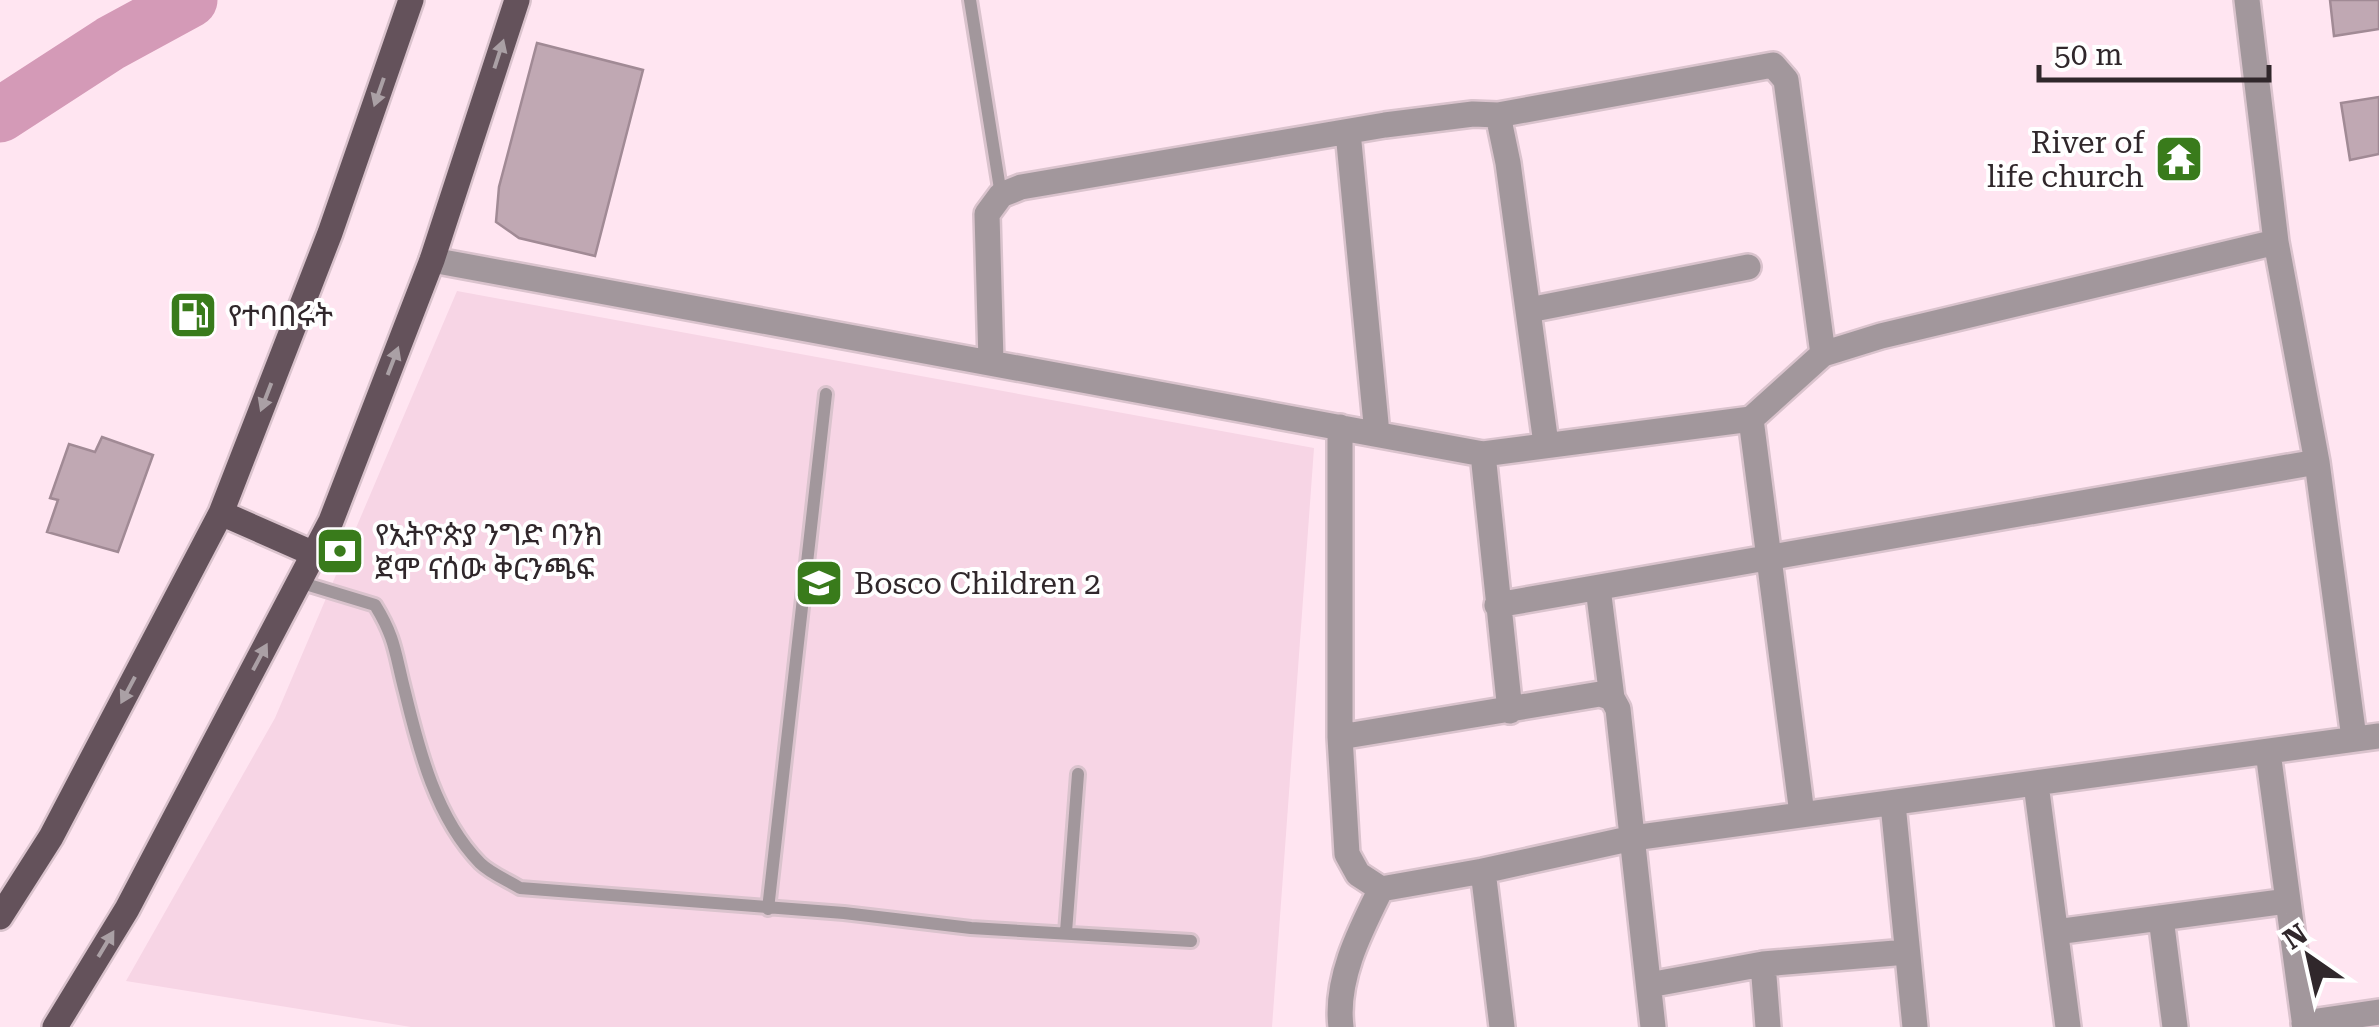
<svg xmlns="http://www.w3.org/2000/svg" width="2379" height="1027" viewBox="0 0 2379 1027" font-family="'Roboto Serif','Noto Sans Ethiopic',serif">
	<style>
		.built { fill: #f7d5e5 }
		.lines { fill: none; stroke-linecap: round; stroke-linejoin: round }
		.river { stroke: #d49ab7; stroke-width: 55 }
		.building { fill: #c0a8b3; stroke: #a18a95; stroke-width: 2.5 }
		.lane-casing { stroke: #dac3cd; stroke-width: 18 }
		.street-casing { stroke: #dac3cd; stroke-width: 30 }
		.primary-casing { stroke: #dac3cd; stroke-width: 30 }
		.lane { stroke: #a2979c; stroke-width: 12 }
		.street { stroke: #a2979c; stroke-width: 25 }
		.primary { stroke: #64525b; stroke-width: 25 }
		.oneway { fill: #aaa0a5 }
		.labels { text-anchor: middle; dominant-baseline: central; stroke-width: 8; stroke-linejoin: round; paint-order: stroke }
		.poi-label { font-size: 30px; fill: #30272b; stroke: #fff; text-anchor: start }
	</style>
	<rect width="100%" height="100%" fill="#ffe5f1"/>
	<path class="built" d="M457,291L1314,448L1272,1027H411L126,981L275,718Z"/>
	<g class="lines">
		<path class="river" d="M0,115L111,43L190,0"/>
	</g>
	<path class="building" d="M2330,0H2379V29L2334,36Z
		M537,43L643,70L595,256L519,238L496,222L499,187Z
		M2379,97V154L2350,160L2341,103Z
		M102,437L153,455L118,552L47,532L58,500L50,498L69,444L95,452Z"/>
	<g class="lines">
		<g class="lane-casing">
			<path id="lane" d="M970,0L1001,195
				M299,582L375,605C396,639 395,654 405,692C419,750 436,818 480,863C490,873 507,880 520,888L844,913L971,928L1191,941
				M768,909L826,394
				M1066,932L1078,774"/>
		</g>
		<g class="street-casing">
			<path id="street" d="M2247,0L2276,242L2317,462L2354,738
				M1498,115L1508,163L1546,444
				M1348,132L1377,434
				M432,260L1483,454L1751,419L1823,354L1881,336L2276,242
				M1529,310L1748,267
				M991,362L987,214L1001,195L1021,187L1385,125L1473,114L1498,115L1773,65L1786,80L1823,354
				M1751,419L1802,814
				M1340,427V737L1347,854L1358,874L1381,889L1483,871L1633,838L2379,736
				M1483,454L1510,711
				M1598,588L1612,698
				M1497,605L2317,462
				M1340,737L1600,694L1612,698L1618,709L1653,1027
				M2268,752L2305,1027
				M2036,784L2068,1027
				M1893,804L1915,1027
				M1483,871L1502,1027
				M2161,918L2175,1027
				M2056,932L2288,901
				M1763,964L1768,1027
				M1649,985L1763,964L1907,952
				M2304,1023L2379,1012
				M1341,1027C1335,979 1360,931 1381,889"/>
		</g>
		<g class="primary-casing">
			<path id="primary" d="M221,513L314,554
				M0,917L51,837L221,513L330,233L411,0
				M55,1027L127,909L331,521L432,260L517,0"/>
		</g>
		<use href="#lane" class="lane"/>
		<use href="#street" class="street"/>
		<use href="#primary" class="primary"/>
	</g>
	<defs><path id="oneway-solid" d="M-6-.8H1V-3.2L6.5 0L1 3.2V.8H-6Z" transform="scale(2.5)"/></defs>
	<g class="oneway">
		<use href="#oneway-solid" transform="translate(499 54) rotate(-72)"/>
		<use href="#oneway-solid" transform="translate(379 92) rotate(109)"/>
		<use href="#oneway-solid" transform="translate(393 361) rotate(-69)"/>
		<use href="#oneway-solid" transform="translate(266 397) rotate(111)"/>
		<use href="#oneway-solid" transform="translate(260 657) rotate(-62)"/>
		<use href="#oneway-solid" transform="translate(128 690) rotate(118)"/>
		<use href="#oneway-solid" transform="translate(106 944) rotate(-59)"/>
	</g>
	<defs>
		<g id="temple-square" transform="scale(2.5)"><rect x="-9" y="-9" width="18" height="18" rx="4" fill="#397b1b" stroke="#fff"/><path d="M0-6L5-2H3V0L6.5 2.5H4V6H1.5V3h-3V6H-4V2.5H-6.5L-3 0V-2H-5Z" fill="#fff"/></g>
		<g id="fuel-square" transform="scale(2.5)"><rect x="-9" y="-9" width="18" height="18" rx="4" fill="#397b1b" stroke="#fff"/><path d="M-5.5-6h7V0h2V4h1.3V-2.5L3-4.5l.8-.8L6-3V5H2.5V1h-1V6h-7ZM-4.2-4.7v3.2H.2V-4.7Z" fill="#fff"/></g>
		<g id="bank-square" transform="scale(2.5)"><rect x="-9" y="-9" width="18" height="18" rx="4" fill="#397b1b" stroke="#fff"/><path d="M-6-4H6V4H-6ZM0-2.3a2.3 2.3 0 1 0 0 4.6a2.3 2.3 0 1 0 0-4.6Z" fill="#fff"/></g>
		<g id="school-square" transform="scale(2.5)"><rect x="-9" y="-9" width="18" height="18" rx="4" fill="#397b1b" stroke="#fff"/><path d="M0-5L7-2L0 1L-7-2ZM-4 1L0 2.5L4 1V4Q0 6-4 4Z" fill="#fff"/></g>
	</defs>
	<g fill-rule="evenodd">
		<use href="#temple-square" x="2179" y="159"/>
		<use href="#fuel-square" x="193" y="315"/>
		<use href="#bank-square" x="340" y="551"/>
		<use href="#school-square" x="819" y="583"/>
	</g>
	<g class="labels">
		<g class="poi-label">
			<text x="2144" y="142" text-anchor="end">River of<tspan x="2144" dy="34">life church</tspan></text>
			<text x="228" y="315">የተባበሩት</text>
			<text x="375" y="534">የኢትዮጵያ ንግድ ባንክ<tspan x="375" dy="34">ጀሞ ናሰው ቅርንጫፍ</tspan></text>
			<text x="854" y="583">Bosco Children 2</text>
		</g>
	</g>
	<g transform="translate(2309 957) rotate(326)" stroke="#ffffff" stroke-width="8" paint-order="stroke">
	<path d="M0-8L18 38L0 25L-18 38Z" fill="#30272b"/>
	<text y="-15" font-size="28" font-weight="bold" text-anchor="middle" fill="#30272b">N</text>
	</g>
	<path d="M2039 65v15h230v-15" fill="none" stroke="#30272b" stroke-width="5"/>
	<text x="2054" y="65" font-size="30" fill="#30272b" stroke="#ffffff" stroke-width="8" paint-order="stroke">50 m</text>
</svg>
